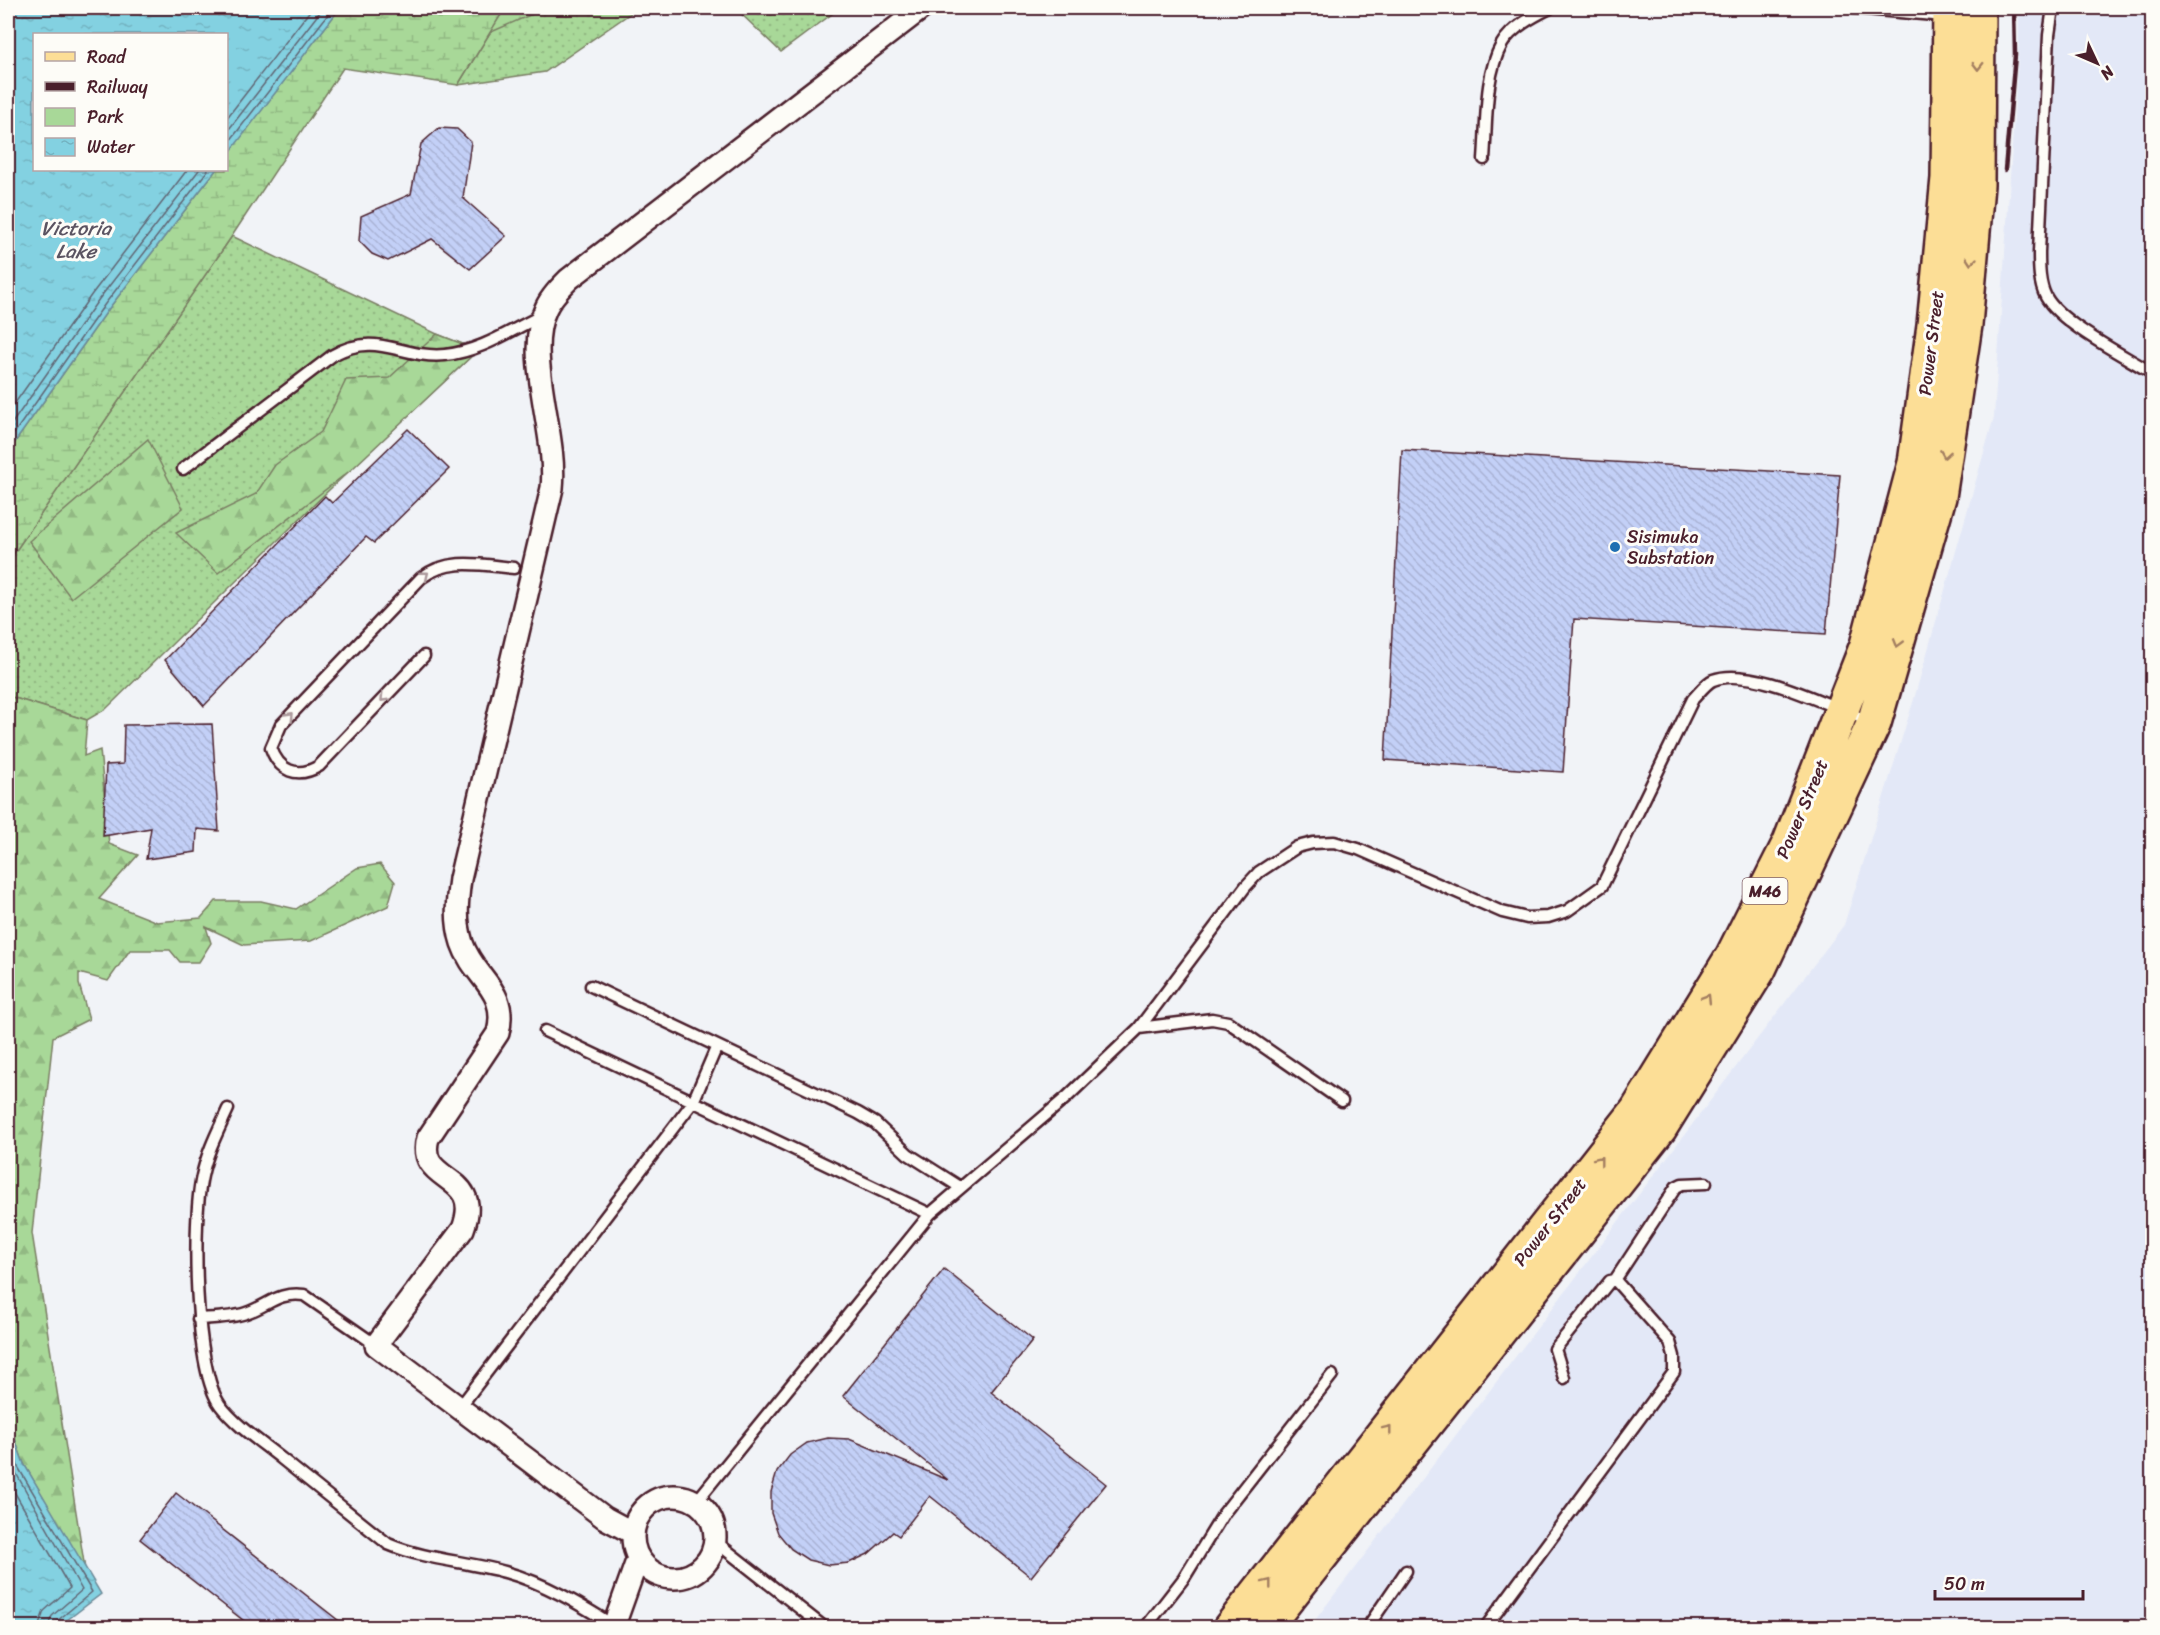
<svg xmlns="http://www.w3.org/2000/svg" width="2160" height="1635" viewBox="0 0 2160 1635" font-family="Sriracha,sans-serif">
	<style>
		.built { fill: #e3e8f7 }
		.green { fill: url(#green-dots); stroke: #797c62; stroke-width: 1.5 }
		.forest { fill: url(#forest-firs); stroke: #797c62; stroke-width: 1.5 }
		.wetland { fill: url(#wetland-marsh); stroke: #797c62; stroke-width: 1.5 }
		.water { fill: url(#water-ripples); stroke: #6c8a98; stroke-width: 1.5 }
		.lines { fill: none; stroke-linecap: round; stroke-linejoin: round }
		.shore { stroke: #616674; stroke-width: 1.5 }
		.building { fill: url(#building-back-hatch); stroke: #4a1f2b; stroke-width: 1.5 }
		.service-casing { stroke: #4a1f2b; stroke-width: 15 }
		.minor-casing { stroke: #4a1f2b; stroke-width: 26 }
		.primary-casing { stroke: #4a1f2b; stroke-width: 38 }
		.service { stroke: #fdfcf7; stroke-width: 10 }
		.minor { stroke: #fdfcf7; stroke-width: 21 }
		.primary { stroke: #fcde96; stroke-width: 33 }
		.rail { stroke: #4a1f2b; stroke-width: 4.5 }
		.oneway { stroke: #a37e60 }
		.oneway2 { stroke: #ac999b }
		.poi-dot { fill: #1f6fb2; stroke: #fdfcf7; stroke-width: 2 }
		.labels { text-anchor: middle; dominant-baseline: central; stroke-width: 6; stroke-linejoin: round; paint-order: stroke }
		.shield { fill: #fdfcf7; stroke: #806168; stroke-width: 1.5 }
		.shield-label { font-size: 16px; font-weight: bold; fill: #4a1f2b }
		.street-label { font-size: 18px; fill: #4a1f2b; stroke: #fdfcf7 }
		.poi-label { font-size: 18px; fill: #4a1f2b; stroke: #fdfcf7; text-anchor: start }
		.water-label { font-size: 20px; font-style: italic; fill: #5b5462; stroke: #fdfcf7 }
	</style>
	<defs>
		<pattern id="green-dots" width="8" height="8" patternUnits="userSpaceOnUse" patternTransform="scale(1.5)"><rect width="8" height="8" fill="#a8d898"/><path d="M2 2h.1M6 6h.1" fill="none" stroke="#92b983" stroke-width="1.8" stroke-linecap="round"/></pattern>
		<pattern id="forest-firs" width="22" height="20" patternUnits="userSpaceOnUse" patternTransform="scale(1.5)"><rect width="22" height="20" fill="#a8d898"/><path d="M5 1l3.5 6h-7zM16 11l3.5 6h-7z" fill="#92b983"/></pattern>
		<pattern id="wetland-marsh" width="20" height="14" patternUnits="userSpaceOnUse" patternTransform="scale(1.5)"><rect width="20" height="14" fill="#a8d898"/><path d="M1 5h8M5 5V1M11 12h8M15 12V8" fill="none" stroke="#92b983"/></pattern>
		<pattern id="water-ripples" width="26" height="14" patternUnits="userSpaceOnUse" patternTransform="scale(1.5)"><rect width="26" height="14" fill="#83d1e1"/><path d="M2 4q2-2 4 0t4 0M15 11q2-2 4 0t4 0" fill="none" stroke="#73b3c1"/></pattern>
		<pattern id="building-back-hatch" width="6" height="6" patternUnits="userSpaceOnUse" patternTransform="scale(1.5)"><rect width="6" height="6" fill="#c3d0f7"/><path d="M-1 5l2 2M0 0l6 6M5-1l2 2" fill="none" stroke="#a9b2d4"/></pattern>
	</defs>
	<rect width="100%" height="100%" fill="#f1f3f7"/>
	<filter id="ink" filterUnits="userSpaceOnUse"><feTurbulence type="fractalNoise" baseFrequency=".0167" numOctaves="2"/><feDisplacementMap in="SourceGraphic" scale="12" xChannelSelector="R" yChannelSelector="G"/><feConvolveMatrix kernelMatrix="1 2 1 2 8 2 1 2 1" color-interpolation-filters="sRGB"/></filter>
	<g filter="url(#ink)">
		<path class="built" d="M2019,8H2152V1627L1309,1628L1844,925L1914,699L1994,417L2019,43Z"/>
		<path class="green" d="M505,8H638L545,72L458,85Z
			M735,8H840L781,52Z
			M232,236L437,334L478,350L329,490L106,709L87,720L8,696V562Z"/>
		<path class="forest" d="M505,8H546L489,33Z
			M437,334L478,350L352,469L218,573L176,533L256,494L275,465L321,432L346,380L389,378Z
			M148,439L183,508L71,598L29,541Z
			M8,696L87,720L84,756L100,750L109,844L138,855L99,899L157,922L201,918L216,901H261L296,909L357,868L380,864L395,882L388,906L311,941L244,945L206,927L211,943L199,962H180L170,950H130L108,981L79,973V984L89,1019L53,1037L32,1233L85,1569L24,1464L8,1420Z"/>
		<path class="wetland" d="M340,8H505L458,85L343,68L232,236L8,562V452L110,307L216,170H226L227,155Z"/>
		<path class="water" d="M8,8H340L227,156L226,34H34V170H216L110,307L8,452Z
			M8,1420L24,1464L101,1594L58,1627H8Z"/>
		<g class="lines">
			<path class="shore" d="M226,119L312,8
				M226,133L323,8
				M226,146L333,8
				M8,413L92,294L187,170
				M8,429L99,299L199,170
				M8,442L105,304L208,170
				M8,1437L18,1467L92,1592L57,1621L55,1628
				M8,1459L82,1590L52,1616L47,1628
				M8,1481L70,1588L44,1611L38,1628"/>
		</g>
		<path class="building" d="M439,128L457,129L471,142L463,198L506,236L470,269L432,239L388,261L372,254L359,241L361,216L411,194L421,144Z
			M408,429L449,469L374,543L366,537L204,706L165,660L325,496L332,503Z
			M1402,450L1840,475L1826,634L1574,619L1563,772L1385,760Z
			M212,724L219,831L197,829L196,852L146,859L151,828L103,836L106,765L123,764L124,725Z
			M944,1269L1033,1340L991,1392L1106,1484L1031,1577L930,1496L899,1536L893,1532L868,1554L849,1563L829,1565L808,1560L791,1549L778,1533L771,1513V1492L777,1472L790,1455L807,1443L828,1438L849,1439L948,1480L843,1396Z
			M176,1493L348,1628H253L140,1539Z"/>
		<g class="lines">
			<g class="service-casing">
				<path id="service" d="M1854,8L1945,16
					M2053,8L2049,35L2039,252C2039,266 2039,284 2046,297C2061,324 2125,356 2152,373
					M1484,159C1487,123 1484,76 1502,44C1511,28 1534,16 1550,8
					M183,469L333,355C378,330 401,359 445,355C482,351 511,330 543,315
					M424,656L319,766C297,779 279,771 271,748L281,725L421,578C449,557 481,565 514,568
					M591,986L858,1113L875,1123L908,1154L960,1187
					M1139,1028L1212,1019L1228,1022L1342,1101
					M545,1031L930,1214
					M228,1109C218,1131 207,1152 202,1176C192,1221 194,1368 220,1405C236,1426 261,1442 282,1459C317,1487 353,1516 388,1544C426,1560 466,1561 505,1572C545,1583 581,1605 616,1627
					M1615,1280L1676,1187L1682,1184L1706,1183
					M198,1319C213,1318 231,1318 246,1313C270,1305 276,1292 304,1295L376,1345
					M460,1407L693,1102L717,1046
					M696,1502L930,1214L1067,1097L1139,1028L1246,886L1259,872L1297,847L1313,843L1334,842L1358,849L1502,912L1527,918L1548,917L1567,911L1602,886L1693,699C1699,693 1706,683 1713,680C1752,665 1832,708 1872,722
					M716,1542L825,1628
					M1145,1628L1184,1578L1224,1513L1332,1375
					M1367,1628L1406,1571
					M1485,1628L1674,1372V1356L1670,1342L1615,1280L1610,1281L1555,1349L1564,1378"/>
			</g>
			<g class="minor-casing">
				<path id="minor" d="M633 1537a41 41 0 1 1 82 0a41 41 0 1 1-82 0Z
					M633,1533L605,1518L376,1345L463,1229C485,1171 415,1185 428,1138L498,1033C509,989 474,979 462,943C455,921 457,901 460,879L552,488C558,433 523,355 546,308C551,297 560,288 569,279L922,8
					M613,1628L638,1558"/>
			</g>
			<g class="primary-casing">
				<path id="primary" d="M1230,1628L1637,1111L1732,957L1790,842L1867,645L1915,463L1934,325L1948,178L1950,8
					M1264,1628L1660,1128L1759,969L1874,723L1939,497L1965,325L1977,185L1978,8"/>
			</g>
			<use href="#service" class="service"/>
			<use href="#minor" class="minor"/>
			<use href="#primary" class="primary"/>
			<path class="rail" d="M2005,170L2015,55L2014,8"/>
		</g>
		<defs><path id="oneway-chevron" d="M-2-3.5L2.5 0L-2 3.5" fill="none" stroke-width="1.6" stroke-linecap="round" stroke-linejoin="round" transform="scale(1.5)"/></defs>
		<g class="oneway">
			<use href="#oneway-chevron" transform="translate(1978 66) rotate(91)"/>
			<use href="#oneway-chevron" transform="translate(1971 261) rotate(95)"/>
			<use href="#oneway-chevron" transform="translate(1945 454) rotate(99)"/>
			<use href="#oneway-chevron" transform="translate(1898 643) rotate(106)"/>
			<use href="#oneway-chevron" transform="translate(1707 998) rotate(-58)"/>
			<use href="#oneway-chevron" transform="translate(1599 1160) rotate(-52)"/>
			<use href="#oneway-chevron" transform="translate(1388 1429) rotate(-52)"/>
			<use href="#oneway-chevron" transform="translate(1268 1583) rotate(-52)"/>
		</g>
		<g class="oneway2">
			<use href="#oneway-chevron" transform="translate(425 575) rotate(-39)"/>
			<use href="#oneway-chevron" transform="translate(384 698) rotate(134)"/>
			<use href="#oneway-chevron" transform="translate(290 716) rotate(-46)"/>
		</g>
	</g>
	<circle class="poi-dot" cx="1615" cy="547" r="6"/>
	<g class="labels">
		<rect class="shield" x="1742.5" y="878" width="45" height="26" rx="4.5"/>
		<g class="shield-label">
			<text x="1765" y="891">M46</text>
		</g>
		<g class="street-label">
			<text transform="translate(1931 343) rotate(-83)">Power Street</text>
			<text transform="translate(1802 809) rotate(-67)">Power Street</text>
			<text transform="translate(1550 1222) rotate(-52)">Power Street</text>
		</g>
		<g class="poi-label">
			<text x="1627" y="537">Sisimuka<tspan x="1627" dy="21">Substation</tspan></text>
		</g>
		<g class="water-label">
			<text x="76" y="228">Victoria<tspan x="76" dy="23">Lake</tspan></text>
		</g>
	</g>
	<rect width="2160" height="1635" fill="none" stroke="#fdfcf7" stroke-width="30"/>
	<rect x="15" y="15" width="2130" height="1605" fill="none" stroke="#4a1f2b" stroke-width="2" filter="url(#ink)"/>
	<rect x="33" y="33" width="195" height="138" fill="#fdfcf7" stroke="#b5a4a5" stroke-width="1.5"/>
	<rect x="45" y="52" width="30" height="9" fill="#fcde96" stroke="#b5a4a5" stroke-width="1.5"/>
	<text x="87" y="63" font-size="18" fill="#4a1f2b">Road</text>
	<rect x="45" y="82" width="30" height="9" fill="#4a1f2b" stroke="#b5a4a5" stroke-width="1.5"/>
	<text x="87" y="93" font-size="18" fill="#4a1f2b">Railway</text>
	<rect x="45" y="108" width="30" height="18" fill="#a8d898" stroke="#b5a4a5" stroke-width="1.5"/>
	<text x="87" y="123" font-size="18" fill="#4a1f2b">Park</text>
	<rect x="45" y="138" width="30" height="18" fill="url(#water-ripples)" stroke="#b5a4a5" stroke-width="1.5"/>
	<text x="87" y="153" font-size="18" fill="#4a1f2b">Water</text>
	<g transform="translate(2097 63) rotate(134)" stroke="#fdfcf7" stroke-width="4.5" paint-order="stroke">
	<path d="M0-4.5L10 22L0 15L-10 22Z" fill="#4a1f2b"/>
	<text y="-9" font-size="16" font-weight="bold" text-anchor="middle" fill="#4a1f2b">N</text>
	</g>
	<path d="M1935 1590v9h148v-9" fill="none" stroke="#4a1f2b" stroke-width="3"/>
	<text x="1944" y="1590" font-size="18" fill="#4a1f2b" stroke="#fdfcf7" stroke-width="4.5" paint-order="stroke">50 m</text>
</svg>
